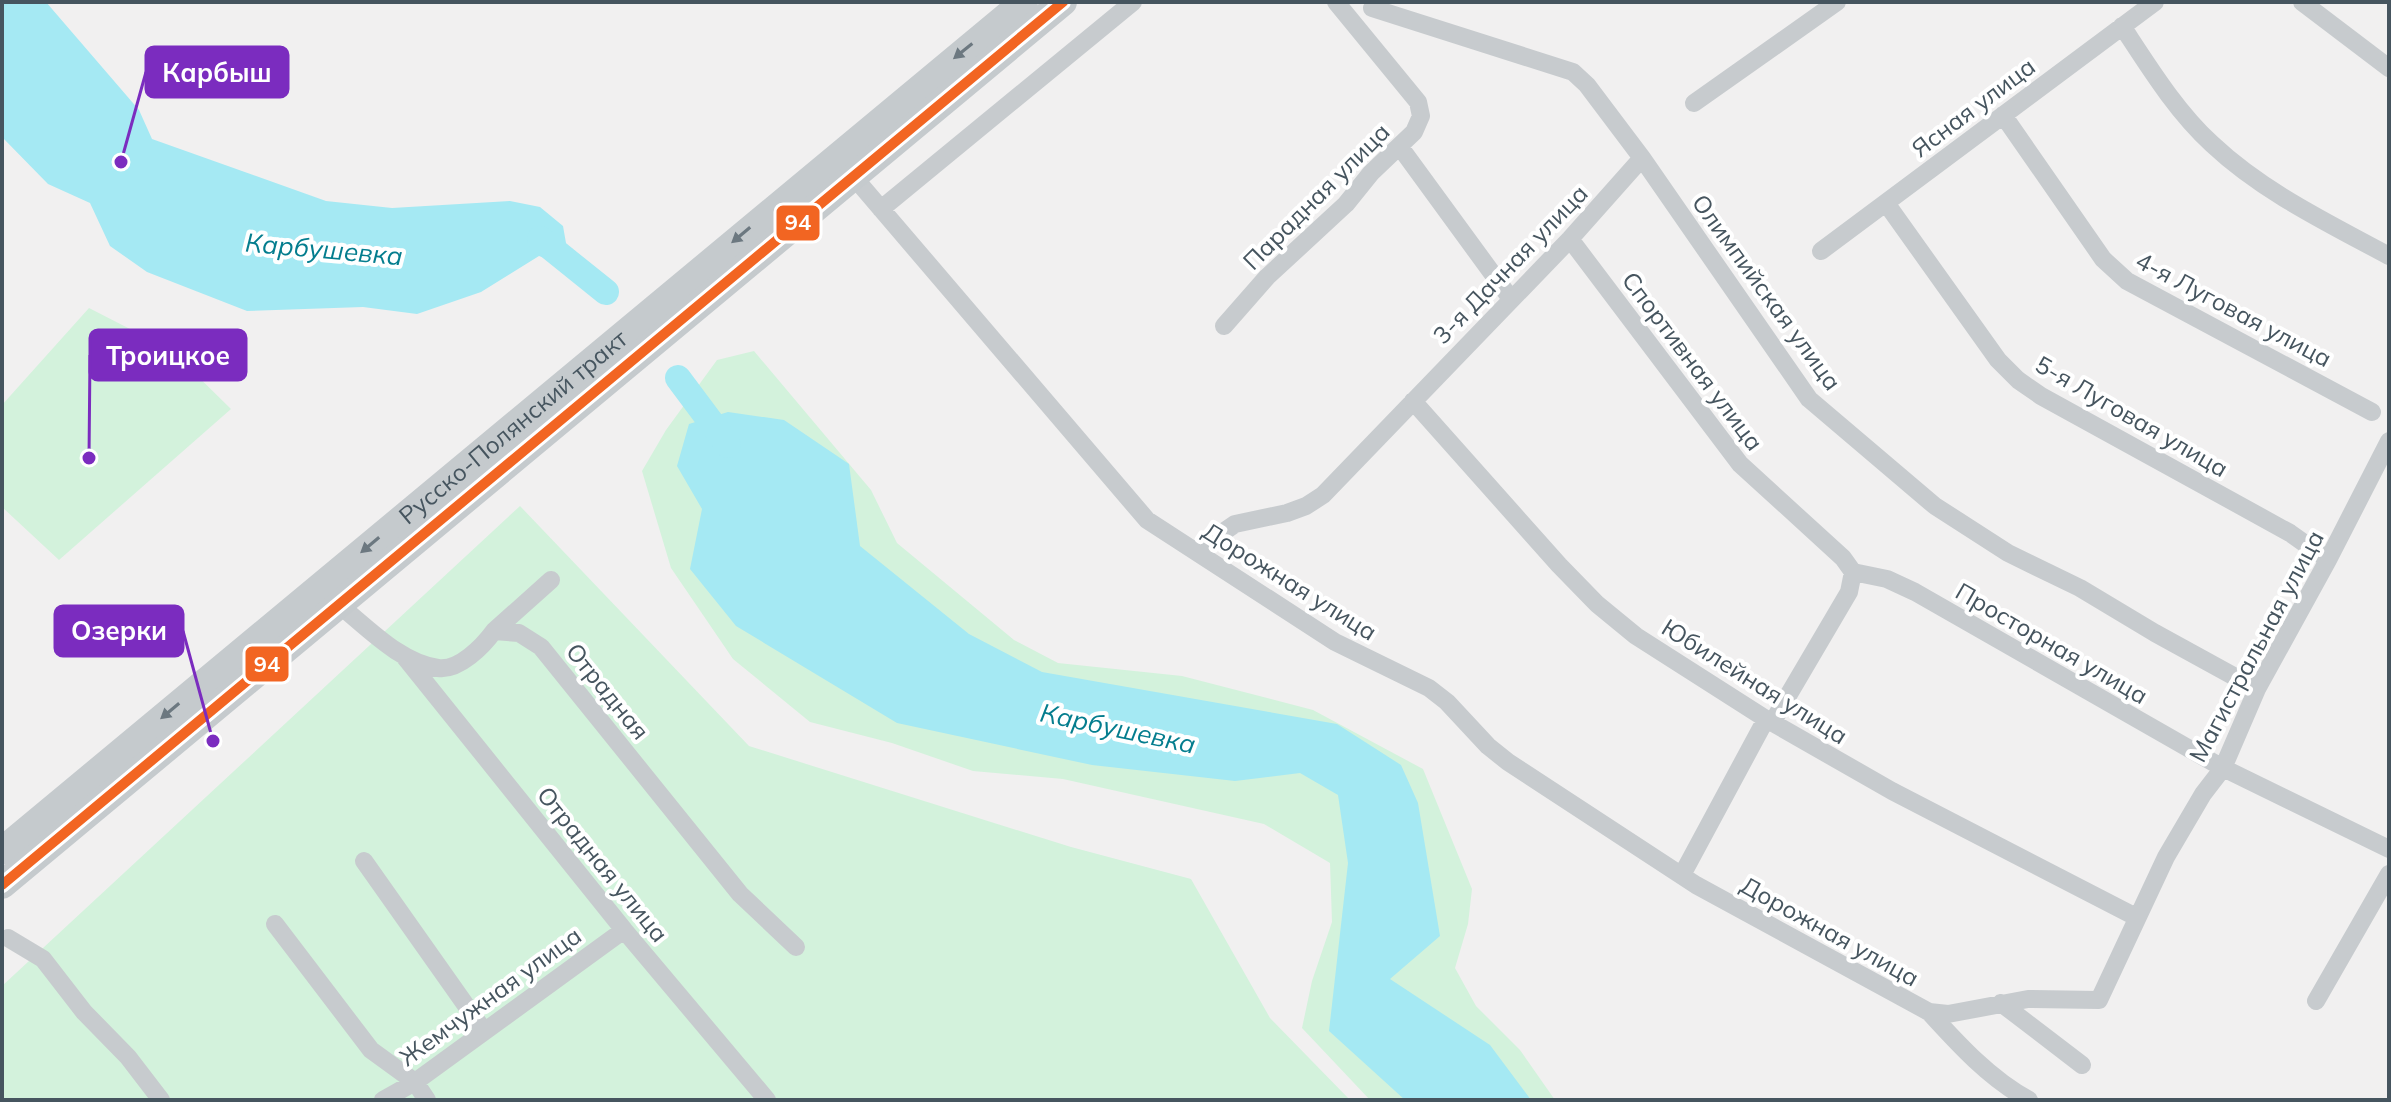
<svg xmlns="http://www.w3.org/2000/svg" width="2391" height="1102" viewBox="0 0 2391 1102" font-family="Mulish,sans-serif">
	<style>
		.green { fill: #d3f2dc }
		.water { fill: #a5e9f3 }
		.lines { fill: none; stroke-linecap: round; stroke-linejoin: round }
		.river { stroke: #a5e9f3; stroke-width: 26 }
		.minor { stroke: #c7cbce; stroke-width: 18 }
		.primary { stroke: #c5cacd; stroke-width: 28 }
		.bus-1-casing { stroke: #fff; stroke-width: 16 }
		.bus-1 { stroke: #f26522; stroke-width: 10 }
		.oneway { fill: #6c7880 }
		.labels { text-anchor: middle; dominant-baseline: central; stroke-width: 8; stroke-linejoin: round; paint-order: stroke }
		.street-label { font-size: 24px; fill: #46555f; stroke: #fff }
		.water-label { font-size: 26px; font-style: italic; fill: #047d8e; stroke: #fff }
		.leader { fill: none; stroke: #7b2cbf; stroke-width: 3 }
		.callout-dot { fill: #7b2cbf; stroke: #fff; stroke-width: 3 }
		.callout { fill: #7b2cbf; stroke: #7b2cbf; stroke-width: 3 }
		.callout-label { font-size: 26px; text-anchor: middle; font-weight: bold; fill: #fff }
		.line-badge { stroke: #fff; stroke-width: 3 }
		.badge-label { font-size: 22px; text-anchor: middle; font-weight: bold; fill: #fff }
	</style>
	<rect width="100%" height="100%" fill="#f1f0f0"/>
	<path class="green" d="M89,308L171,350L231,409L59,560L2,507V405Z
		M754,351L871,490L897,543L1014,640L1058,663L1182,676L1313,710L1423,769L1472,889L1468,924L1455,968L1476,1006L1520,1050L1555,1100H1370L1302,1028L1312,981L1332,922L1330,863L1264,824L1063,779L973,771L892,743L810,722L733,659L671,568L642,471L666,430L717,360Z
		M520,506L749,746L1071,847L1191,879L1270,1018L1350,1100H2V986Z"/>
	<path class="water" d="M2,2H46L139,110L152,139L326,201L392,208L510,201L540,207L563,226L570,266L539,256L481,292L417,314L363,307L247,311L147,272L110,246L90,203L48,184L2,137Z
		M728,412L784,420L849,464L860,546L969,634L1042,672L1337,724L1401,765L1418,803L1440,936L1390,979L1490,1045L1531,1100H1405L1329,1031L1348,863L1338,795L1300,773L1235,781L1092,765L897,723L736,626L690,569L702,509L677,466L689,424Z"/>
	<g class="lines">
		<path class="river" d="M540,239L606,292
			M678,378L728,445"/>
		<path class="minor" d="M2302,2L2389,68
			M1372,8L1573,72L1587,85L1642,158L1809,399L1935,506L2008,553L2080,588L2155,633L2257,689
			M2122,26C2149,67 2176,111 2212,144C2263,192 2328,223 2389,256
			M1694,103L1837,2
			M2003,115L2103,259L2127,281L2372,412
			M1400,147L1511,299
			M853,176L1147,520L1335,642L1429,688L1447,702L1488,746L1508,762L1696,885L1929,1012L1948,1014L2028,999L2099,1000L2166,857L2203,794L2223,768L2257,689L2328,560L2389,441
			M1886,203L1998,360L2018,380L2041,396L2290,533L2328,560
			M881,209L1133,2
			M1570,239L1740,464L1843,558L1853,572
			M1821,251L2155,2
			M1224,326L1267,277L1346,204L1371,173L1414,132L1421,116L1418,102L1336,2
			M1413,401L1559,565L1597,604L1636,636L1766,719L1892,791L2136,917
			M1197,550L1235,524L1287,513L1306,506L1323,495L1570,239L1642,158
			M1853,572L1887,579L1915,592L2223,768L2389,849
			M338,604C367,627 400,663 438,668C459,671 483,646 494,631L519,633L541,647L740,894L796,947
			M494,631L551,580
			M404,656L624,930L767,1100
			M1772,723L1849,592L1853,572
			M364,861L484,1031
			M1682,875L1766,719
			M275,924L371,1050L415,1082L427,1100
			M8,938L43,959L84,1012L128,1057L161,1100
			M2316,1001L2389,874
			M2001,1003L2082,1065
			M1929,1012C1958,1044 1990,1079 2029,1100
			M383,1100L415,1082L624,930"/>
		<g class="primary">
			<path id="s1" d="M2,851L1024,2"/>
			<path d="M2,885L1063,2"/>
		</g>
		<g class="bus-1-casing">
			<path id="bus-1" d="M2,885L1063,2"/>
		</g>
		<use href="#bus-1" class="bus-1"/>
	</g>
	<defs><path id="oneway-solid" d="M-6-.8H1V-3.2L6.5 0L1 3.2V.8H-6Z" transform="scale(2)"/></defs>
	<g class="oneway">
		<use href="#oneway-solid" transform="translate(963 51) rotate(141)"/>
		<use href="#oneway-solid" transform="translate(741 235) rotate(140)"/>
		<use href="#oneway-solid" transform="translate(370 545) rotate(140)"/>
		<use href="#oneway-solid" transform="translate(170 711) rotate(140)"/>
	</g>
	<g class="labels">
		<g class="street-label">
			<text transform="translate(1973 107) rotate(-37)">Ясная улица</text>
			<text transform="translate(1316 196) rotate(-45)">Парадная улица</text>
			<text transform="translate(1510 264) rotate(-46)">3-я Дачная улица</text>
			<text transform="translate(1767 292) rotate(54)">Олимпийская улица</text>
			<text transform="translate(2234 309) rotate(28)">4-я Луговая улица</text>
			<text transform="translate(1693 361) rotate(53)">Спортивная улица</text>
			<text transform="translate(2132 416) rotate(30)">5-я Луговая улица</text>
			<text stroke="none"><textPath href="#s1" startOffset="664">Русско-Полянский тракт</textPath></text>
			<text transform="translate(1290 581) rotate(32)">Дорожная улица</text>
			<text transform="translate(2052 643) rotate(30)">Просторная улица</text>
			<text transform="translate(2256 646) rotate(-62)">Магистральная улица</text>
			<text transform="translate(1755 681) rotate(32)">Юбилейная улица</text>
			<text transform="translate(608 691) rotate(51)">Отрадная</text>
			<text transform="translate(603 864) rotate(51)">Отрадная улица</text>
			<text transform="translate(1830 931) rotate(29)">Дорожная улица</text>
			<text transform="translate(490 996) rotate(-36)">Жемчужная улица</text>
		</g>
		<g class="water-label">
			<text transform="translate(324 249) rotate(5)">Карбушевка</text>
			<text transform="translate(1118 728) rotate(12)">Карбушевка</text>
		</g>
	</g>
	<path class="leader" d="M121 162L146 72M89 458L90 355M213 741L183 631"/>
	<g class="callout-dot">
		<circle cx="121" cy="162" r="8"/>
		<circle cx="89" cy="458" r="8"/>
		<circle cx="213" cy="741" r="8"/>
	</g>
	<g class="callout">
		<rect x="146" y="47" width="142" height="50" rx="8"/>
		<rect x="90" y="330" width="156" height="50" rx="8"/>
		<rect x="55" y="606" width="128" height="50" rx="8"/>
	</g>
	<g class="callout-label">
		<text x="217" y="82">Карбыш</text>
		<text x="168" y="365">Троицкое</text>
		<text x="119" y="640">Озерки</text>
	</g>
	<g class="line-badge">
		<rect x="775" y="204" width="46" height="38" rx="8" fill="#f26522"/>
		<rect x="244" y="645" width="46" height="38" rx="8" fill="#f26522"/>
	</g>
	<g class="badge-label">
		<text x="798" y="230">94</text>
		<text x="267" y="672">94</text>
	</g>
	<rect width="2391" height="1102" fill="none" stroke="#46555f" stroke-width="8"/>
</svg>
